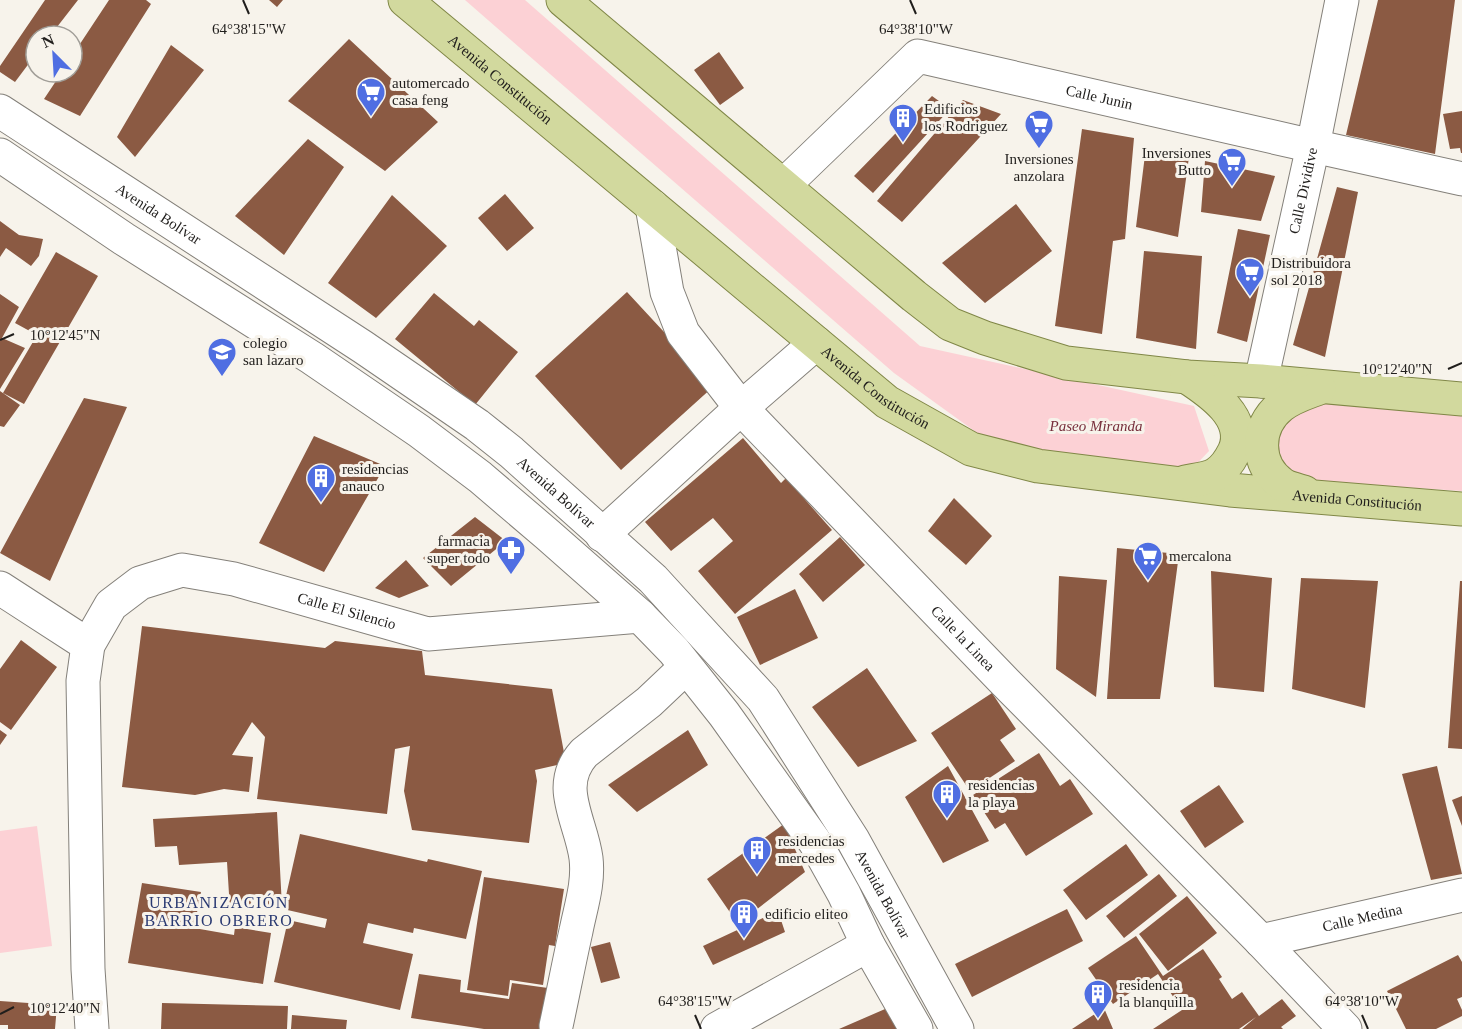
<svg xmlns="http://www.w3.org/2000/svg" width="1462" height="1029" viewBox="0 0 1462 1029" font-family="Georgia,serif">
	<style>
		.green { fill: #fcd1d5 }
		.building { fill: #8b5a43 }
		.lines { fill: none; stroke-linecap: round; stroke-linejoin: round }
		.minor-casing { stroke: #84807a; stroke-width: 35 }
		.major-casing { stroke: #808747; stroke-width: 35 }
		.minor { stroke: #fff; stroke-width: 33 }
		.major { stroke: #d2d99e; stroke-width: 33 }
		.ticks { fill: none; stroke: #201e1c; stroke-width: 2 }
		.labels { text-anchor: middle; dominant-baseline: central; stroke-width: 6; stroke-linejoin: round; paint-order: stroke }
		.street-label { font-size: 15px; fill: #201e1c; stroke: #f7f3eb }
		.poi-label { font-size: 15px; fill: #201e1c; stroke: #f7f3eb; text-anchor: start }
		.park-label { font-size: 15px; font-style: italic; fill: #772e3b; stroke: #f7f3eb }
		.neighbourhood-label { font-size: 16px; letter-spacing: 1.5px; fill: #283871; stroke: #f7f3eb }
		.ticks-label { font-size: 15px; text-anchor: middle; fill: #201e1c; stroke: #f7f3eb; stroke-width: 6; stroke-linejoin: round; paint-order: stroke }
	</style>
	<rect width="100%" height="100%" fill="#f7f3eb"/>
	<path class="green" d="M465,0H525L920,346L1194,406L1209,451L1188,473L1089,465L980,435L894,373Z
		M1309,401L1462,410V491L1308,481L1279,464L1274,443L1283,423Z
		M37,826L52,946L0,953V831Z"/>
	<path class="building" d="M45,0H78L50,36H36V54L15,82L0,72V66Z
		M109,0H146L151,4L80,116L44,99L62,72H72V56Z
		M269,0H283L277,7Z
		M1378,0H1455L1435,154L1346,135Z
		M349,39L438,122L385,171L288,101Z
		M171,45L204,70L135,157L117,137Z
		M719,52L744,88L720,105L694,70Z
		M932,96L950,109L873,193L854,176Z
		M963,100L1001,114L902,222L877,201Z
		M1462,111V153H1461L1460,148L1450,149L1443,114Z
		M1082,129L1134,138L1125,239L1113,241L1102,334L1055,326Z
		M308,139L344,167L284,255L235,216Z
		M1145,155L1189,157L1178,237L1136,227Z
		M1205,161L1275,176L1261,221L1201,212Z
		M1337,187L1358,192L1325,357L1293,345Z
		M505,194L534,228L507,251L478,218Z
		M392,195L447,246L376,318L328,283Z
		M1016,204L1052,251L985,303L942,263Z
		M0,221L19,235L43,239L39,256L31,266L6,248L0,257Z
		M1238,229L1270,235L1247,342L1217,333Z
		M1144,251L1202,256L1196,349L1136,338Z
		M56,252L98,276L24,404L3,393L37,335L15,323Z
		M627,292L714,386L621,470L535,376Z
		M434,293L474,326L479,320L518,352L475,405L395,339Z
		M0,294L19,307L2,338L25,348L0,389Z
		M0,391L20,405L4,427L0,426Z
		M84,398L127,407L50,581L0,553Z
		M314,436L385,466L324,572L259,543Z
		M743,438L781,483L786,478L832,530L735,614L698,571L733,541L713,518L671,551L645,522Z
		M954,498L992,536L966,565L928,531Z
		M475,517L506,541L451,586L423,558Z
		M840,537L865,565L823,602L799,574Z
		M1117,548L1179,554L1160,699H1107Z
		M406,560L429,586L399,598L375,588Z
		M1211,571L1272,578L1264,692L1214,687Z
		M1059,576L1107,580L1096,697L1056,669Z
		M1301,578L1378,581L1365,708L1292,689Z
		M1460,581H1462V749L1448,748Z
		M795,589L818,638L760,665L737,617Z
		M142,626L325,648L335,641L422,651L425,675L552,689L566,763L535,770L537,781L529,843L412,830L404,791L410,746L395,749L387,814L257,799L265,737L252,722L232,755L253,757L249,792L224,789L195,795L122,787Z
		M21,640L57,667L11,730L0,722V669Z
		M867,668L917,741L858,767L812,707Z
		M992,693L1016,729L1000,740L1015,761L970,791L931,733Z
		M0,730L7,735L0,745Z
		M688,730L708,765L637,812L608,785Z
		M1039,753L1060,786L1070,779L1093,814L1026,856L1005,823L995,829L973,795Z
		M948,766L989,841L943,863L905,797Z
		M1437,766L1462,874L1431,880L1402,774Z
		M1219,785L1244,822L1205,848L1180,811Z
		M1462,796V826L1452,800Z
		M277,812L282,907L230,910L227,862L179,865L177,846L155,847L153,819Z
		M784,824L805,872L738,924L707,879Z
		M300,834L427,862L428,859L482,871L466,939L414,928L413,933L368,923L363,943L413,954L400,1010L274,982L288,920L325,928L327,919L283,909Z
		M1126,844L1148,875L1086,920L1063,890Z
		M1159,874L1177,896L1124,938L1106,916Z
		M484,877L564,889L555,946L549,945L543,985L510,980L508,996L467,990Z
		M142,883L201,892L194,928L234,935L235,927L271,933L263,984L128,963Z
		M1187,896L1217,933L1168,971L1139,934Z
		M1067,909L1083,941L972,997L955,964Z
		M778,911L785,932L713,965L703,946Z
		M1136,936L1163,976L1203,949L1222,977L1219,979L1232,999L1242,992L1259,1016L1282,999L1296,1016L1281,1027L1283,1029H1242L1256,1017L1239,1029H1153L1182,1010L1158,974L1113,1004L1088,968Z
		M610,942L620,978L601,983L591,947Z
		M1458,955L1462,962V997L1457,999L1462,1010V1016L1436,1029H1406L1387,991Z
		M419,974L461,980L460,992L509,999L512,983L548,988L541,1029H484L411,1018Z
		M0,1001L57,1005L55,1029H8V1025H0Z
		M162,1003L288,1006L287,1029H161Z
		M892,1006L901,1029H839Z
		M1104,1008L1113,1029H1072Z
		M292,1015L347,1020L346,1029H291Z"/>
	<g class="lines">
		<g class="minor-casing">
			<g id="minor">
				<path id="s1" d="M0,111L363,347L477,425L511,452L653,579L763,699L853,840L957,1029"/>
				<path d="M0,155L124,239L312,358L419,431L480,477L548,535L640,616L674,651L724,714L815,842L844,894L868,945L916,1029"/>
				<path id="s2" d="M784,185L918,56L1313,146L1462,179"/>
				<path id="s3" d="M652,206L667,292L683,333L741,408L1005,682L1261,941L1345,1029"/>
				<path id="s4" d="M1261,381L1313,146L1342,0"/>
				<path d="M602,535L741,408L816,343"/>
				<path d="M0,588L88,645"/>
				<path id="s5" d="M1261,941L1462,895"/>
				<path d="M556,1026C563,994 569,962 576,931C581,906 589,883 586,858C581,820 554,786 584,753L649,702L686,667"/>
				<path id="s6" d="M92,1029L88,969L83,681L88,645L111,605L140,583L182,570L234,579L428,634L640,616"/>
				<path d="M717,1029L868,945"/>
			</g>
		</g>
		<g class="major-casing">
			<g id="major">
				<path id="s7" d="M405,0L887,402L971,449L1038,466L1230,490L1462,509"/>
				<path d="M563,0L914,296L950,324L985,338L1066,363L1187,377L1261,381L1462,399"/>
				<path d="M1185,482C1194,480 1208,479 1216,474C1224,469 1230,460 1234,452C1250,419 1210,392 1187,377"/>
				<path d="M1304,492C1297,490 1287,488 1282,484C1255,465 1255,427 1281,406C1292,397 1306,393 1319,388"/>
			</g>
		</g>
		<use href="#minor" class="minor"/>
		<use href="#major" class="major"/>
	</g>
	<path class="ticks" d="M243,0L249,14M910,0L916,14M0,340L14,334M1448,369L1462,363M0,1014L14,1007M695,1015L701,1029M1362,1015L1368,1029"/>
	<defs>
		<g id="supermarket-pin" transform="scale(1.5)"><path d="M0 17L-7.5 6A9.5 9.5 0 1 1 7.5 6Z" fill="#4f6ee2" stroke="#f7f3eb"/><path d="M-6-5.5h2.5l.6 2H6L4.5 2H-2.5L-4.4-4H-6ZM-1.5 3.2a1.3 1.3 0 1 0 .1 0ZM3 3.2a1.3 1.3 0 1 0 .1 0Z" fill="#fff"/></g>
		<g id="building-pin" transform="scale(1.5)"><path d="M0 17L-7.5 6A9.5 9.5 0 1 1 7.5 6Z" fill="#4f6ee2" stroke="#f7f3eb"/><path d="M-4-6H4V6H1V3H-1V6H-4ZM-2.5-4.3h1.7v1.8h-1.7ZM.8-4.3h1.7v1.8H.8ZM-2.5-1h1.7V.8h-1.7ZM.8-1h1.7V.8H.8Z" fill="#fff"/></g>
		<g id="school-pin" transform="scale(1.5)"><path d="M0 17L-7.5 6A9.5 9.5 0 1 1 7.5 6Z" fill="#4f6ee2" stroke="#f7f3eb"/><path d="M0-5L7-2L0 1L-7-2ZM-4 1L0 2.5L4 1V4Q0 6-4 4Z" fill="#fff"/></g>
		<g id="pharmacy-pin" transform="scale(1.5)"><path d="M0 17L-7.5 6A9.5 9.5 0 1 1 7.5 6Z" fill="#4f6ee2" stroke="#f7f3eb"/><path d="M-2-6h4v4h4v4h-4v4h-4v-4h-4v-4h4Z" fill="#fff"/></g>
	</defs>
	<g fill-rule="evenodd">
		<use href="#supermarket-pin" x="371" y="92"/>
		<use href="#building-pin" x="903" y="118"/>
		<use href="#supermarket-pin" x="1039" y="124"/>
		<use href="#supermarket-pin" x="1232" y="162"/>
		<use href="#supermarket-pin" x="1250" y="272"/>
		<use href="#school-pin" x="222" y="352"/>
		<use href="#building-pin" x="321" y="478"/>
		<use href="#pharmacy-pin" x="511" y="550"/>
		<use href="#supermarket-pin" x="1148" y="556"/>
		<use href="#building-pin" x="947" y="794"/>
		<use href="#building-pin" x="757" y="850"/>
		<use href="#building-pin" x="744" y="914"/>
		<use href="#building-pin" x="1098" y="994"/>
	</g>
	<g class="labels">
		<g class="street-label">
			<text stroke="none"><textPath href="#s7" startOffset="124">Avenida Constitución</textPath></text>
			<text stroke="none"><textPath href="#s2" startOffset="372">Calle Junin</textPath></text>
			<text stroke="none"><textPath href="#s4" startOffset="195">Calle Dividive</textPath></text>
			<text stroke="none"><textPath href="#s1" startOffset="189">Avenida Bolívar</textPath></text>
			<text stroke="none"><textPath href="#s7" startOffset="610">Avenida Constitución</textPath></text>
			<text stroke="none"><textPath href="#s1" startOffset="675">Avenida Bolívar</textPath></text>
			<text stroke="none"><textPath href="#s7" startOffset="1114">Avenida Constitución</textPath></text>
			<text stroke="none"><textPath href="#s6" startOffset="681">Calle El Silencio</textPath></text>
			<text stroke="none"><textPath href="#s3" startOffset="546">Calle la Linea</textPath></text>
			<text stroke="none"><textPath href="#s1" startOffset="1197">Avenida Bolívar</textPath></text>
			<text stroke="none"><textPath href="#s5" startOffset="104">Calle Medina</textPath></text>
		</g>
		<g class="poi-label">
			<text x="392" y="83">automercado<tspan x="392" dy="17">casa feng</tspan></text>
			<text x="924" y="109">Edificios<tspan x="924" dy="17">los Rodriguez</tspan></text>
			<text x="1211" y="153" text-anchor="end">Inversiones<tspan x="1211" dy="17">Butto</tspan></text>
			<text x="1039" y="159" text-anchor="middle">Inversiones<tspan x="1039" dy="17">anzolara</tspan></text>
			<text x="1271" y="263">Distribuidora<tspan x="1271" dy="17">sol 2018</tspan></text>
			<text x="243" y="343">colegio<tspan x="243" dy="17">san lazaro</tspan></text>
			<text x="342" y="469">residencias<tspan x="342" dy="17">anauco</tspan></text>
			<text x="490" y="541" text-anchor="end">farmacia<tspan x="490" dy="17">super todo</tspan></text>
			<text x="1169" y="556">mercalona</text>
			<text x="968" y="785">residencias<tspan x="968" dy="17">la playa</tspan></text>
			<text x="778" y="841">residencias<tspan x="778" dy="17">mercedes</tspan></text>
			<text x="765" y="914">edificio eliteo</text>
			<text x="1119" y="985">residencia<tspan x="1119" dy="17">la blanquilla</tspan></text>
		</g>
		<g class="park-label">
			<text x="1096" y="426">Paseo Miranda</text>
		</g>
		<g class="neighbourhood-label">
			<text x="219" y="902">URBANIZACIÓN<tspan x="219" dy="18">BARRIO OBRERO</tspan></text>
		</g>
	</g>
	<g class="ticks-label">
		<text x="916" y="34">64°38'10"W</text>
		<text x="249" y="34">64°38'15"W</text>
		<text x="65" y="340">10°12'45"N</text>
		<text x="1397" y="374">10°12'40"N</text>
		<text x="695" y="1006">64°38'15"W</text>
		<text x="1362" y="1006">64°38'10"W</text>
		<text x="65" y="1013">10°12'40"N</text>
	</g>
	<g transform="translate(54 54) rotate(336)"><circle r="28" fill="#f7f3eb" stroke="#a19e98" stroke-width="1.5"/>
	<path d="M0-4.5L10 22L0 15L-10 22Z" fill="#4f6ee2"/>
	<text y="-9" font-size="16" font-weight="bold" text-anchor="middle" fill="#201e1c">N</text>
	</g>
</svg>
